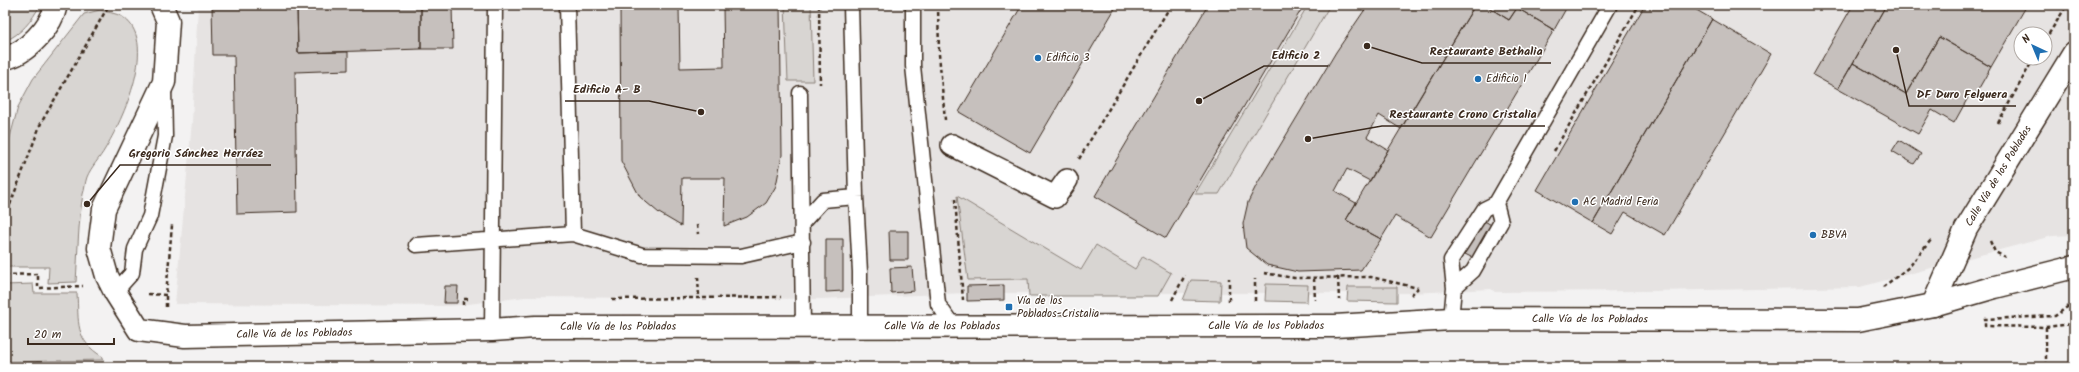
<svg xmlns="http://www.w3.org/2000/svg" width="2079" height="372" viewBox="0 0 2079 372" font-family="Kalam,sans-serif">
	<style>
		.built { fill: #e6e3e2; fill-rule: evenodd }
		.green { fill: #d8d5d2; stroke: #8a8078 }
		.building { fill: #c6c0bd; stroke: #3b2a1e; fill-rule: evenodd }
		.lines { fill: none; stroke-linecap: round; stroke-linejoin: round }
		.service-casing { stroke: #3b2a1e; stroke-width: 17 }
		.pedestrian-casing { stroke: #3b2a1e; stroke-width: 24 }
		.minor-casing { stroke: #3b2a1e; stroke-width: 25 }
		.path { stroke: #3b2a1e; stroke-width: 2.5; stroke-dasharray: 4 3; stroke-linecap: butt }
		.service { stroke: #fff; stroke-width: 14 }
		.pedestrian { stroke: #fff; stroke-width: 21 }
		.minor { stroke: #fff; stroke-width: 22 }
		.poi-dot { fill: #1f6fb2; stroke: #fff; stroke-width: 1.5 }
		.labels { text-anchor: middle; dominant-baseline: central; stroke-width: 3; stroke-linejoin: round; paint-order: stroke }
		.poi-label { font-size: 11px; fill: #3b2a1e; stroke: #fff; text-anchor: start }
		.street-label { font-size: 11px; fill: #3b2a1e; stroke: #fff }
		.leader { fill: none; stroke: #3b2a1e; stroke-width: 1.5 }
		.callout-dot { fill: #3b2a1e; stroke: #fff; stroke-width: 1.5 }
		.callout-label { font-size: 12px; text-anchor: middle; font-weight: bold; fill: #3b2a1e; stroke: #fff; stroke-width: 3; stroke-linejoin: round; paint-order: stroke }
	</style>
	<rect width="100%" height="100%" fill="#f3f2f2"/>
	<filter id="ink" filterUnits="userSpaceOnUse"><feTurbulence type="fractalNoise" baseFrequency=".025" numOctaves="2"/><feDisplacementMap in="SourceGraphic" scale="8" xChannelSelector="R" yChannelSelector="G"/><feConvolveMatrix kernelMatrix="1 2 1 2 8 2 1 2 1" color-interpolation-filters="sRGB"/></filter>
	<g filter="url(#ink)">
		<path class="built" d="M198,5H2074V235L2052,236L1860,287L1653,291L1495,292L1491,289L1412,293H967L820,299L525,297L452,306L175,304L192,121ZM2021,34H2045V58H2021Z"/>
		<path class="green" d="M5,5H40C32,21 21,34 5,41Z
			M785,5H811L813,81H788Z
			M1308,5H1330L1219,194H1195Z
			M100,10C106,12 115,13 121,16C161,39 122,121 105,149C100,158 91,167 87,177C85,182 85,189 83,194C78,223 78,253 76,282L48,283L49,267H5V156L18,107L33,79L84,14Z
			M957,196L1081,270L1096,245L1135,269L1143,256L1171,273L1158,296H1029L1028,279L968,280Z
			M1191,280L1221,281L1220,301L1183,300Z
			M33,284L34,293H77C79,322 74,340 103,357V360L7,362L5,285Z
			M1266,284L1308,285L1307,302L1265,301Z
			M1348,287H1397V302L1347,301Z"/>
		<path class="building" d="M212,5H297L298,53L348,52V70L295,72L297,212L237,214L234,55H213Z
			M297,5H421V49L298,53Z
			M421,5H452L453,49H421Z
			M620,5H780L782,155L776,186L766,203L747,217L724,226L725,178H682L681,226L659,213L640,197L621,161ZM723,6L724,67L680,68L679,7Z
			M1022,5H1117L1030,153L959,112Z
			M1208,5H1304L1166,238L1095,196Z
			M1368,5H1475L1401,129L1379,115L1367,137L1388,150L1370,181L1347,169L1335,191L1356,203L1346,220L1381,239L1361,270L1298,272L1267,265L1246,248L1243,224L1248,202L1257,184L1336,52Z
			M1475,5H1485L1509,20L1517,8L1554,30L1431,237L1395,216L1381,239L1346,220Z
			M1485,5H1568L1554,30L1517,8L1509,20Z
			M1645,5H1688L1712,19L1593,223L1537,190Z
			M1853,5L1885,7L1838,89L1813,75Z
			M1882,5H2027L1991,67L1939,37L1906,94L1853,63L1885,7Z
			M1712,19L1771,54L1665,235L1625,212L1612,234L1593,223Z
			M1939,37L1991,67L1974,97L1970,94L1954,123L1932,110L1918,134L1838,89L1853,63L1906,94Z
			M1899,140L1921,154L1914,164L1892,151Z
			M1483,220L1493,226L1473,258L1463,253Z
			M889,231H908V260H890Z
			M826,239H843V291L826,292Z
			M912,267L914,291L891,293L890,268Z
			M1004,285V300L967,301V286Z
			M445,286H458L457,303H444Z"/>
		<g class="lines">
			<g class="service-casing">
				<path id="service" d="M567,5L573,234
					M851,5L856,197L860,272V326
					M913,5V66L938,304L954,327
					M800,93L803,327
					M803,222L823,200L856,197
					M416,245L573,234L642,255L741,256L803,242
					M1454,288L1473,271L1501,222L1496,203
					M115,292L132,273L135,249L150,216L165,136L164,88
					M1451,319L1454,288L1451,260L1484,209L1496,203L1610,5
					M492,330L495,5"/>
			</g>
			<g class="pedestrian-casing">
				<path id="pedestrian" d="M952,145L1055,197L1067,180"/>
			</g>
			<g class="minor-casing">
				<g id="minor">
					<path id="s1" d="M161,5L168,21L164,82L104,209L99,248L107,276L115,292L139,330L185,336L492,330L535,327L1335,326L1451,319L1858,320L1933,305L1995,287L2074,267"/>
					<path d="M5,58C26,54 52,26 56,5"/>
					<path id="s2" d="M1933,305L1966,229L2074,53"/>
				</g>
			</g>
			<path class="path" d="M819,5L820,84
				M938,5L939,54L945,120
				M2045,40L2067,5
				M1998,123L2034,58
				M1554,151L1639,5
				M1079,159L1171,5
				M955,199L963,300
				M5,218L41,123L109,5
				M697,225L698,234
				M1990,241L1995,252L2005,257
				M1264,273L1294,278L1371,277L1418,288
				M5,275L38,274V288L83,286
				M698,277L699,297
				M1338,277L1339,300
				M1314,278L1315,300
				M1883,287L1909,267L1931,240
				M148,294L166,295L172,225
				M1411,295L1418,288
				M612,299L781,297
				M1172,300L1185,275
				M1229,301V278
				M1255,301V279
				M2074,302L2055,316L1985,319V326L2046,327L2072,324L2074,322
				M463,305V299H471
				M166,307V295
				M2046,327V367"/>
			<use href="#service" class="service"/>
			<use href="#pedestrian" class="pedestrian"/>
			<use href="#minor" class="minor"/>
		</g>
	</g>
	<g class="poi-dot">
		<circle cx="1038" cy="58" r="4"/>
		<circle cx="1478" cy="79" r="4"/>
		<circle cx="1575" cy="202" r="4"/>
		<circle cx="1813" cy="235" r="4"/>
		<rect x="1005" y="303" width="8" height="8" rx="2"/>
	</g>
	<g class="labels">
		<g class="poi-label">
			<text x="1046" y="58">Edificio 3</text>
			<text x="1486" y="79">Edificio 1</text>
			<text x="1583" y="202">AC Madrid Feria</text>
			<text x="1821" y="235">BBVA</text>
			<text x="1017" y="301">Vía de los<tspan x="1017" dy="13">Poblados-Cristalia</tspan></text>
		</g>
		<g class="street-label">
			<text stroke="none"><textPath href="#s2" startOffset="145">Calle Vía de los Poblados</textPath></text>
			<text stroke="none"><textPath href="#s1" startOffset="1802">Calle Vía de los Poblados</textPath></text>
			<text stroke="none"><textPath href="#s1" startOffset="1154">Calle Vía de los Poblados</textPath></text>
			<text stroke="none"><textPath href="#s1" startOffset="1478">Calle Vía de los Poblados</textPath></text>
			<text stroke="none"><textPath href="#s1" startOffset="830">Calle Vía de los Poblados</textPath></text>
			<text stroke="none"><textPath href="#s1" startOffset="506">Calle Vía de los Poblados</textPath></text>
		</g>
	</g>
	<path class="leader" d="M1367 46L1422 63H1551M1199 101L1264 66H1328M701 112L649 101H565M1896 50L1909 106H2016M1308 139L1382 126H1545M87 204L120 165H271"/>
	<g class="callout-dot">
		<circle cx="1367" cy="46" r="4"/>
		<circle cx="1199" cy="101" r="4"/>
		<circle cx="701" cy="112" r="4"/>
		<circle cx="1896" cy="50" r="4"/>
		<circle cx="1308" cy="139" r="4"/>
		<circle cx="87" cy="204" r="4"/>
	</g>
	<g class="callout-label">
		<text x="1486" y="55">Restaurante Bethalia</text>
		<text x="1296" y="59">Edificio 2</text>
		<text x="607" y="93">Edificio A- B</text>
		<text x="1962" y="98">DF Duro Felguera</text>
		<text x="1463" y="118">Restaurante Crono Cristalia</text>
		<text x="196" y="157">Gregorio Sánchez Herráez</text>
	</g>
	<rect width="2079" height="372" fill="none" stroke="#fff" stroke-width="20"/>
	<rect x="10" y="10" width="2059" height="352" fill="none" stroke="#3b2a1e" stroke-width="1.5" filter="url(#ink)"/>
	<g transform="translate(2033 46) rotate(316)"><circle r="19" fill="#ffffff" stroke="#b1aaa5"/>
	<path d="M0-3L7 15L0 10L-7 15Z" fill="#1f6fb2"/>
	<text y="-6" font-size="11" font-weight="bold" text-anchor="middle" fill="#3b2a1e">N</text>
	</g>
	<path d="M28 338v6h86v-6" fill="none" stroke="#3b2a1e" stroke-width="2"/>
	<text x="34" y="338" font-size="12" fill="#3b2a1e" stroke="#ffffff" stroke-width="3" paint-order="stroke">20 m</text>
</svg>
